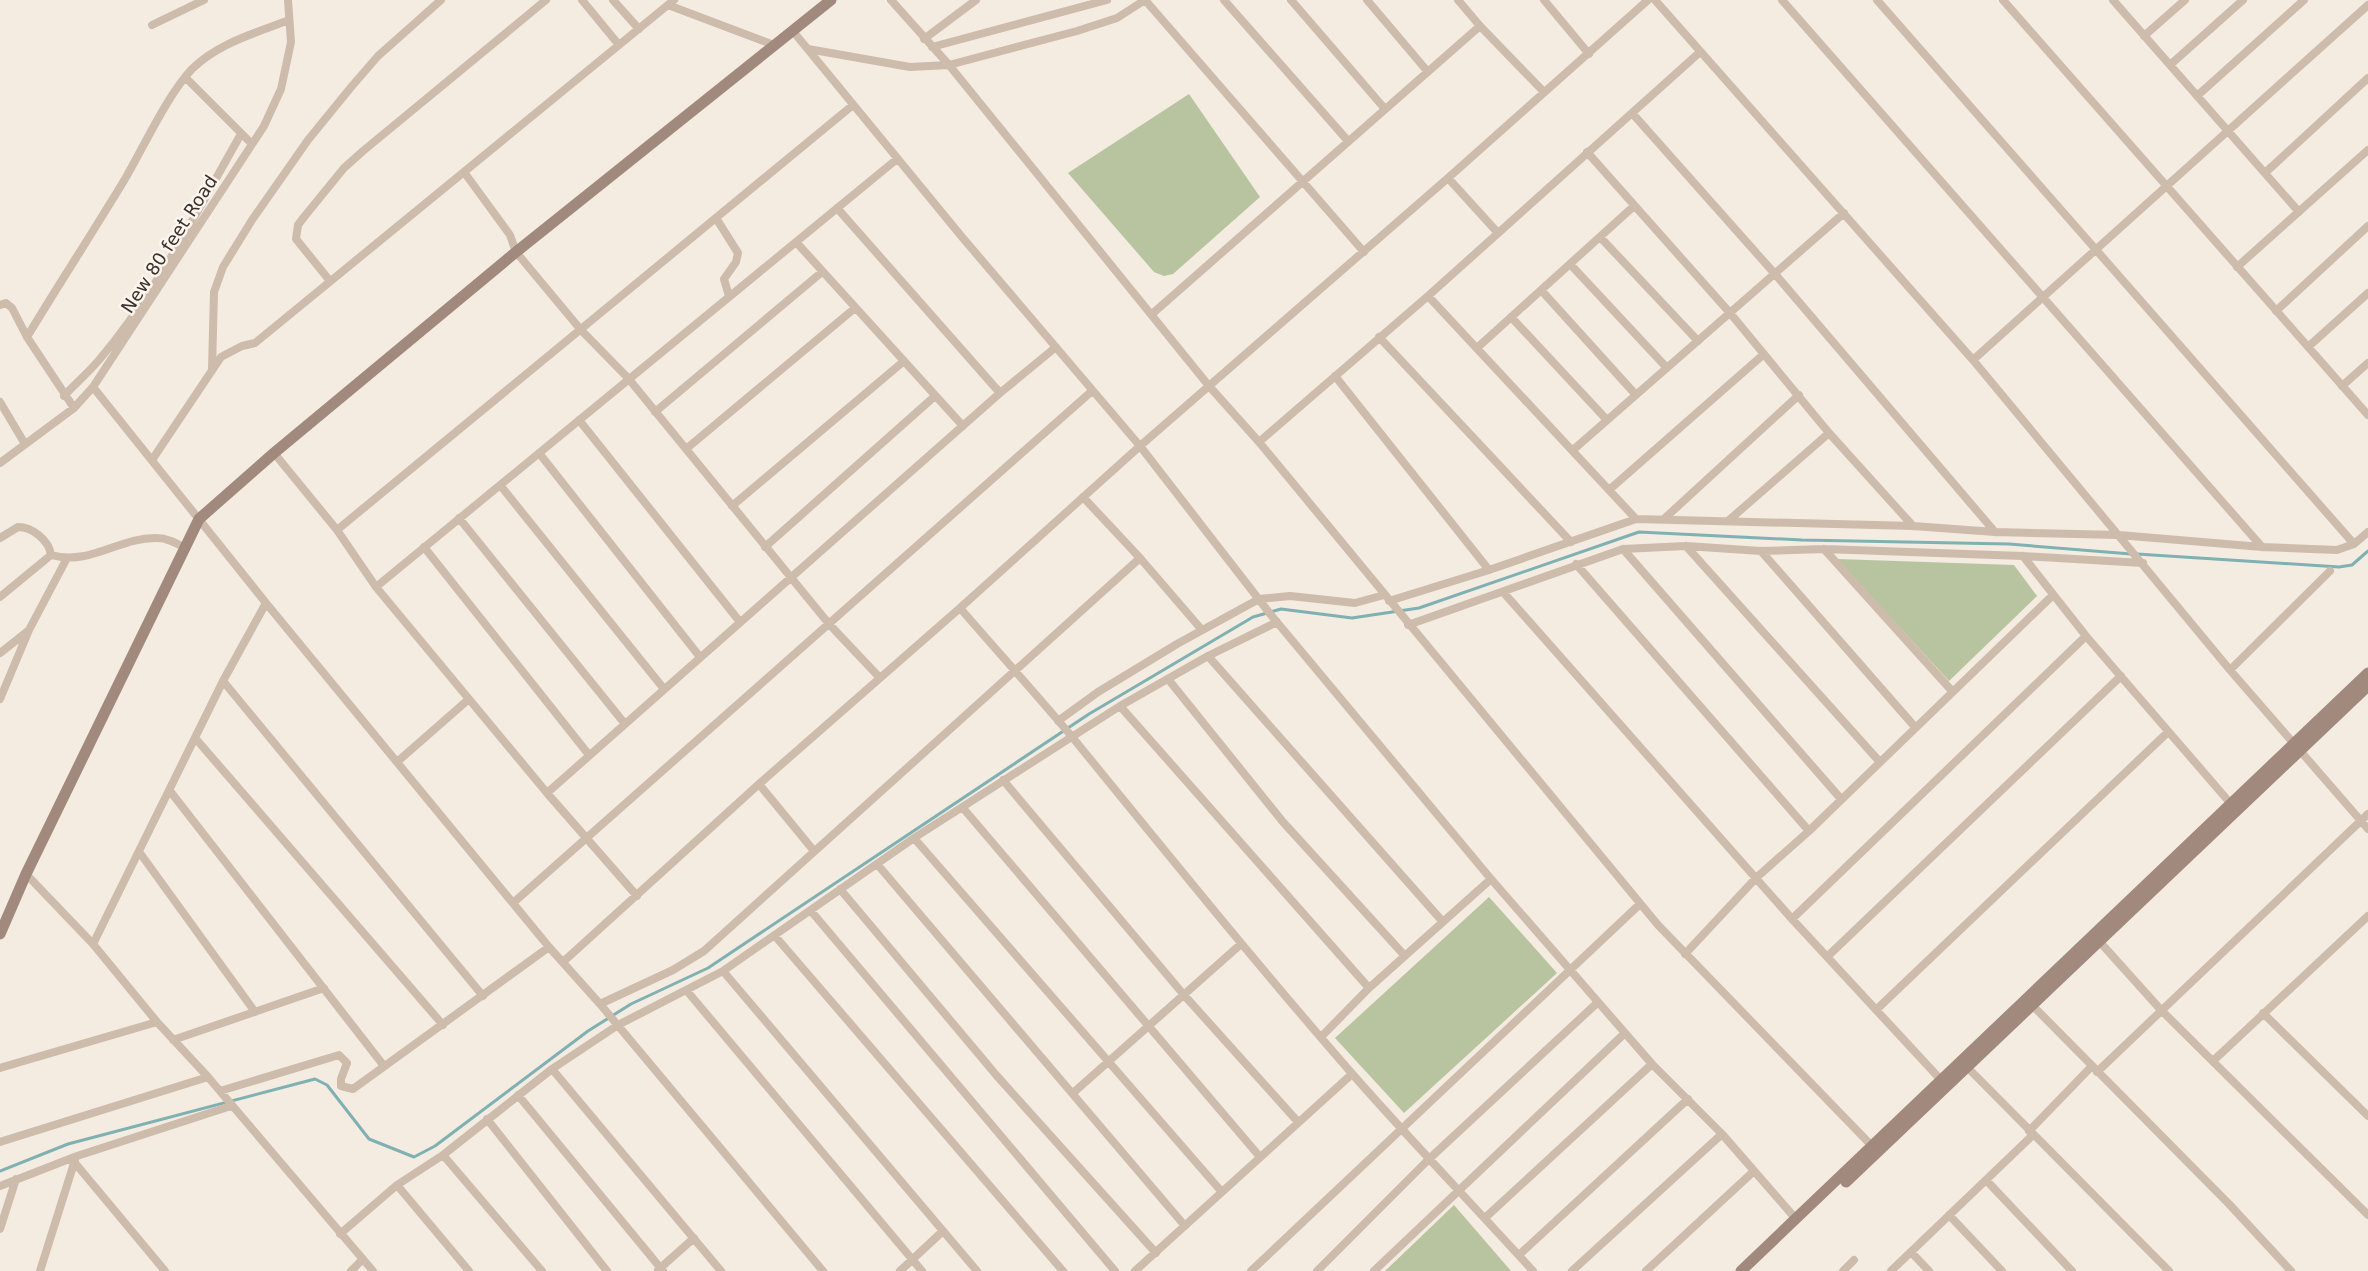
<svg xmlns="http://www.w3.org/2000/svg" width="2368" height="1271" viewBox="0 0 2368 1271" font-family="'DejaVu Sans',sans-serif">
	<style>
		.green { fill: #b8c4a0 }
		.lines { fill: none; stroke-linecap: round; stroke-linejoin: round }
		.stream { stroke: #7fb0b2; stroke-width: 3 }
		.street { stroke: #cdbbac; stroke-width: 8 }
		.secondary { stroke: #a18a7d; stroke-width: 11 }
		.labels { text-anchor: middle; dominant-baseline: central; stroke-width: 5; stroke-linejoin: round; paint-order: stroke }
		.street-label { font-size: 18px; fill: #3b302b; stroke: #fbf5ee }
	</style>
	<rect width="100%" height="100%" fill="#f4ebe1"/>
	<path class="green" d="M1189,94L1260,197L1173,274L1164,276L1154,272L1068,173Z
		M1837,559L2014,565L2037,596L1949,681Z
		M1489,897L1557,973L1404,1113L1335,1038Z
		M1454,1205L1511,1271H1385Z"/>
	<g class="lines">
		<path class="stream" d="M2137,554L2339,567L2352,565L2368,551
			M0,1171L68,1144L315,1079L327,1085L369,1139L414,1157L435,1146L588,1031L631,1004L708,968L1089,714L1253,617L1281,609L1352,618L1419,608L1639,532L1802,540L2009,544L2131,554"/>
		<path class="street" d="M582,0L619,45
			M613,0L639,29
			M891,0L949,65L1209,386L1259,442L1658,925L1872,1146
			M1145,0L1364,252
			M1224,0L1348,141
			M1291,0L1385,109
			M1367,0L1428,72
			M1458,0L1480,26L1544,92
			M1544,0L1589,54
			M1655,0L1973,360L2230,670L2368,829
			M1782,0L2262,547
			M1877,0L2354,544
			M2003,0L2368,415
			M2113,0L2299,212
			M668,5L774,45
			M152,25L204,0
			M792,30L962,237L1140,446L1271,615L1491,879L1652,1064L1722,1134L1796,1219
			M2144,36L2185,0
			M924,39L976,0
			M932,47L1107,0
			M808,49L910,67L949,65L1077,31L1117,18L1145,0
			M2170,65L2243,0
			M185,77L252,144
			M2197,96L2304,0
			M1632,113L1775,274L1995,532
			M1587,152L1730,313L1829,433L1913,526
			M464,172L510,235L516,252L581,330L628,378L829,624L880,678
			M2265,173L2368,78
			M1448,178L1498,233
			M837,208L1000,393
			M716,218L738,253L736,262L724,279L729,296
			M1600,237L1698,341
			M796,242L963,426
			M1570,264L1667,368
			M2237,267L2368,150
			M330,281L296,239L298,225L304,217L344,168L363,151L546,0
			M1541,290L1636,395
			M1428,296L1636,519
			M0,305L6,303L12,308L27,337L74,408
			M2276,311L2368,226
			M1152,314L1480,26
			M1511,317L1607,420
			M27,337C59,284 93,232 125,179C143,148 168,94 192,69C218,43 256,33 289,20
			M1379,337L1571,542
			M2308,347L2368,293
			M1477,348L1634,206
			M1973,360L2368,5
			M212,369L214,292L223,267L252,220L308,140L352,86L378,56L441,0
			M1335,376L1489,570
			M2342,386L2368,363
			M93,387L266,603L549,947L600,1004L823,1271
			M64,396C75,384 88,373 99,360C156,293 197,211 241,134
			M0,402L25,444
			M655,412L822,272
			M579,420L740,622
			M1259,442L1428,296L1700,52
			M686,449L855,308
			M1573,450L1844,213
			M274,453L337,530L376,587L547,793L637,896
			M539,453L700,657
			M152,460L221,357L242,346L255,343L674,0
			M0,463L74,408L93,387L264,126L281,89L291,42L288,0
			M500,485L664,689
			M1609,490L1764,354
			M1083,497L1140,558L1202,630
			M732,506L904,361
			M459,518L625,724
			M1665,518L1799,395
			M1728,521L1829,433
			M337,530L853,105
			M0,538L18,527C32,527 49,540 51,555
			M1686,546L1879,761
			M424,547L589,755
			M765,547L935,396
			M1623,549L1841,799
			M1824,549L1952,691
			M1761,551L1915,727
			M2023,556L2086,636L2231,804
			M1576,564L1809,831
			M376,587L897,159
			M1504,593L1792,919L1941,1080
			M0,597L51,555C91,566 119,537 157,538C167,538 176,543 186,548
			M1389,601L1489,570L1636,519L1913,526L1995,532L2119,535L2262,547L2337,550L2354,544L2368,532
			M960,608C998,652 1036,694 1073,738C1166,852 1258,966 1355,1077C1413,1143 1474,1206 1533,1271
			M1408,625L1623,549L1686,546L1761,551L1824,549L2023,556L2143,563
			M0,653L28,631
			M1208,656L1443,922
			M2230,670L2330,571
			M1168,679L1283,822L1405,956
			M223,681L483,996
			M0,699L29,630L67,558
			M1120,706L1369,988
			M1058,721L1098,692L1177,644L1259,599L1290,596L1355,603L1384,595
			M196,739L443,1025
			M397,762L469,699
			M1003,780L1184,995L1298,1122
			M759,784L814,851
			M170,791L384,1066
			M547,793L1000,393L1056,347
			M963,808L1260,1157
			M914,838L1221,1191
			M140,853L255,1012
			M877,864L1185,1226
			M26,874L93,944L157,1022L208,1077
			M840,889L997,1076L1156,1253
			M513,903L1092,391
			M811,911L1115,1271
			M1792,919L2086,636
			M775,936L1063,1271
			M2099,941L2161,1010L2368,1215
			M93,944L223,681L266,603
			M1685,954L1756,878L1809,831L2053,595
			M1828,956L2121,676
			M563,962L759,784L960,608L1140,446L1448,178L1648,0
			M723,971L977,1271
			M687,991L922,1271
			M600,1004L673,970L704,951L1140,558
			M2032,1005L2229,1204L2291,1271
			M1876,1010L2168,732
			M2263,1013L2368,1116
			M1321,1037L1369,988L1491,879
			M173,1040L324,988
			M2213,1061L2368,916
			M1967,1067L2169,1271
			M0,1068L157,1022
			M552,1069L721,1271
			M2097,1072L2368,814
			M220,1091L339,1055L347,1063L341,1079V1086L353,1089L549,947
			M1073,1093L1241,944
			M518,1095L663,1271
			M487,1119L607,1271
			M2029,1131L2092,1066
			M0,1142L208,1077L373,1271
			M443,1155L542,1271
			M75,1163L165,1271
			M1986,1180L2072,1271
			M397,1185L469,1271
			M0,1186L77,1156L231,1106
			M1949,1215L2002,1271
			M1486,1217L1652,1064
			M0,1229L16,1179
			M340,1234L397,1185L443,1155L552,1069L618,1025L723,971L914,838L1120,706L1208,656L1277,622
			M1911,1252L1929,1271
			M1519,1255L1688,1099
			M658,1270L694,1238
			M40,1271L75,1160
			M351,1271L363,1259
			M900,1271L943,1231
			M1135,1271L1352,1074
			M1251,1271L1640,904
			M1317,1271L1428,1160L1597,1003
			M1374,1271L1625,1033
			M1572,1271L1722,1134
			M1646,1271L1754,1171
			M1843,1271L1854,1260
			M1891,1271L2033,1135"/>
		<path class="secondary" d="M0,934L26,874L199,519L274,453L516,252L831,0
			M1846,1182L2368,686
			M1741,1271L2368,673"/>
	</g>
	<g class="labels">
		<g class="street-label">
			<text transform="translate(169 244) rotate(-57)">New 80 feet Road</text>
		</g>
	</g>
</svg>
